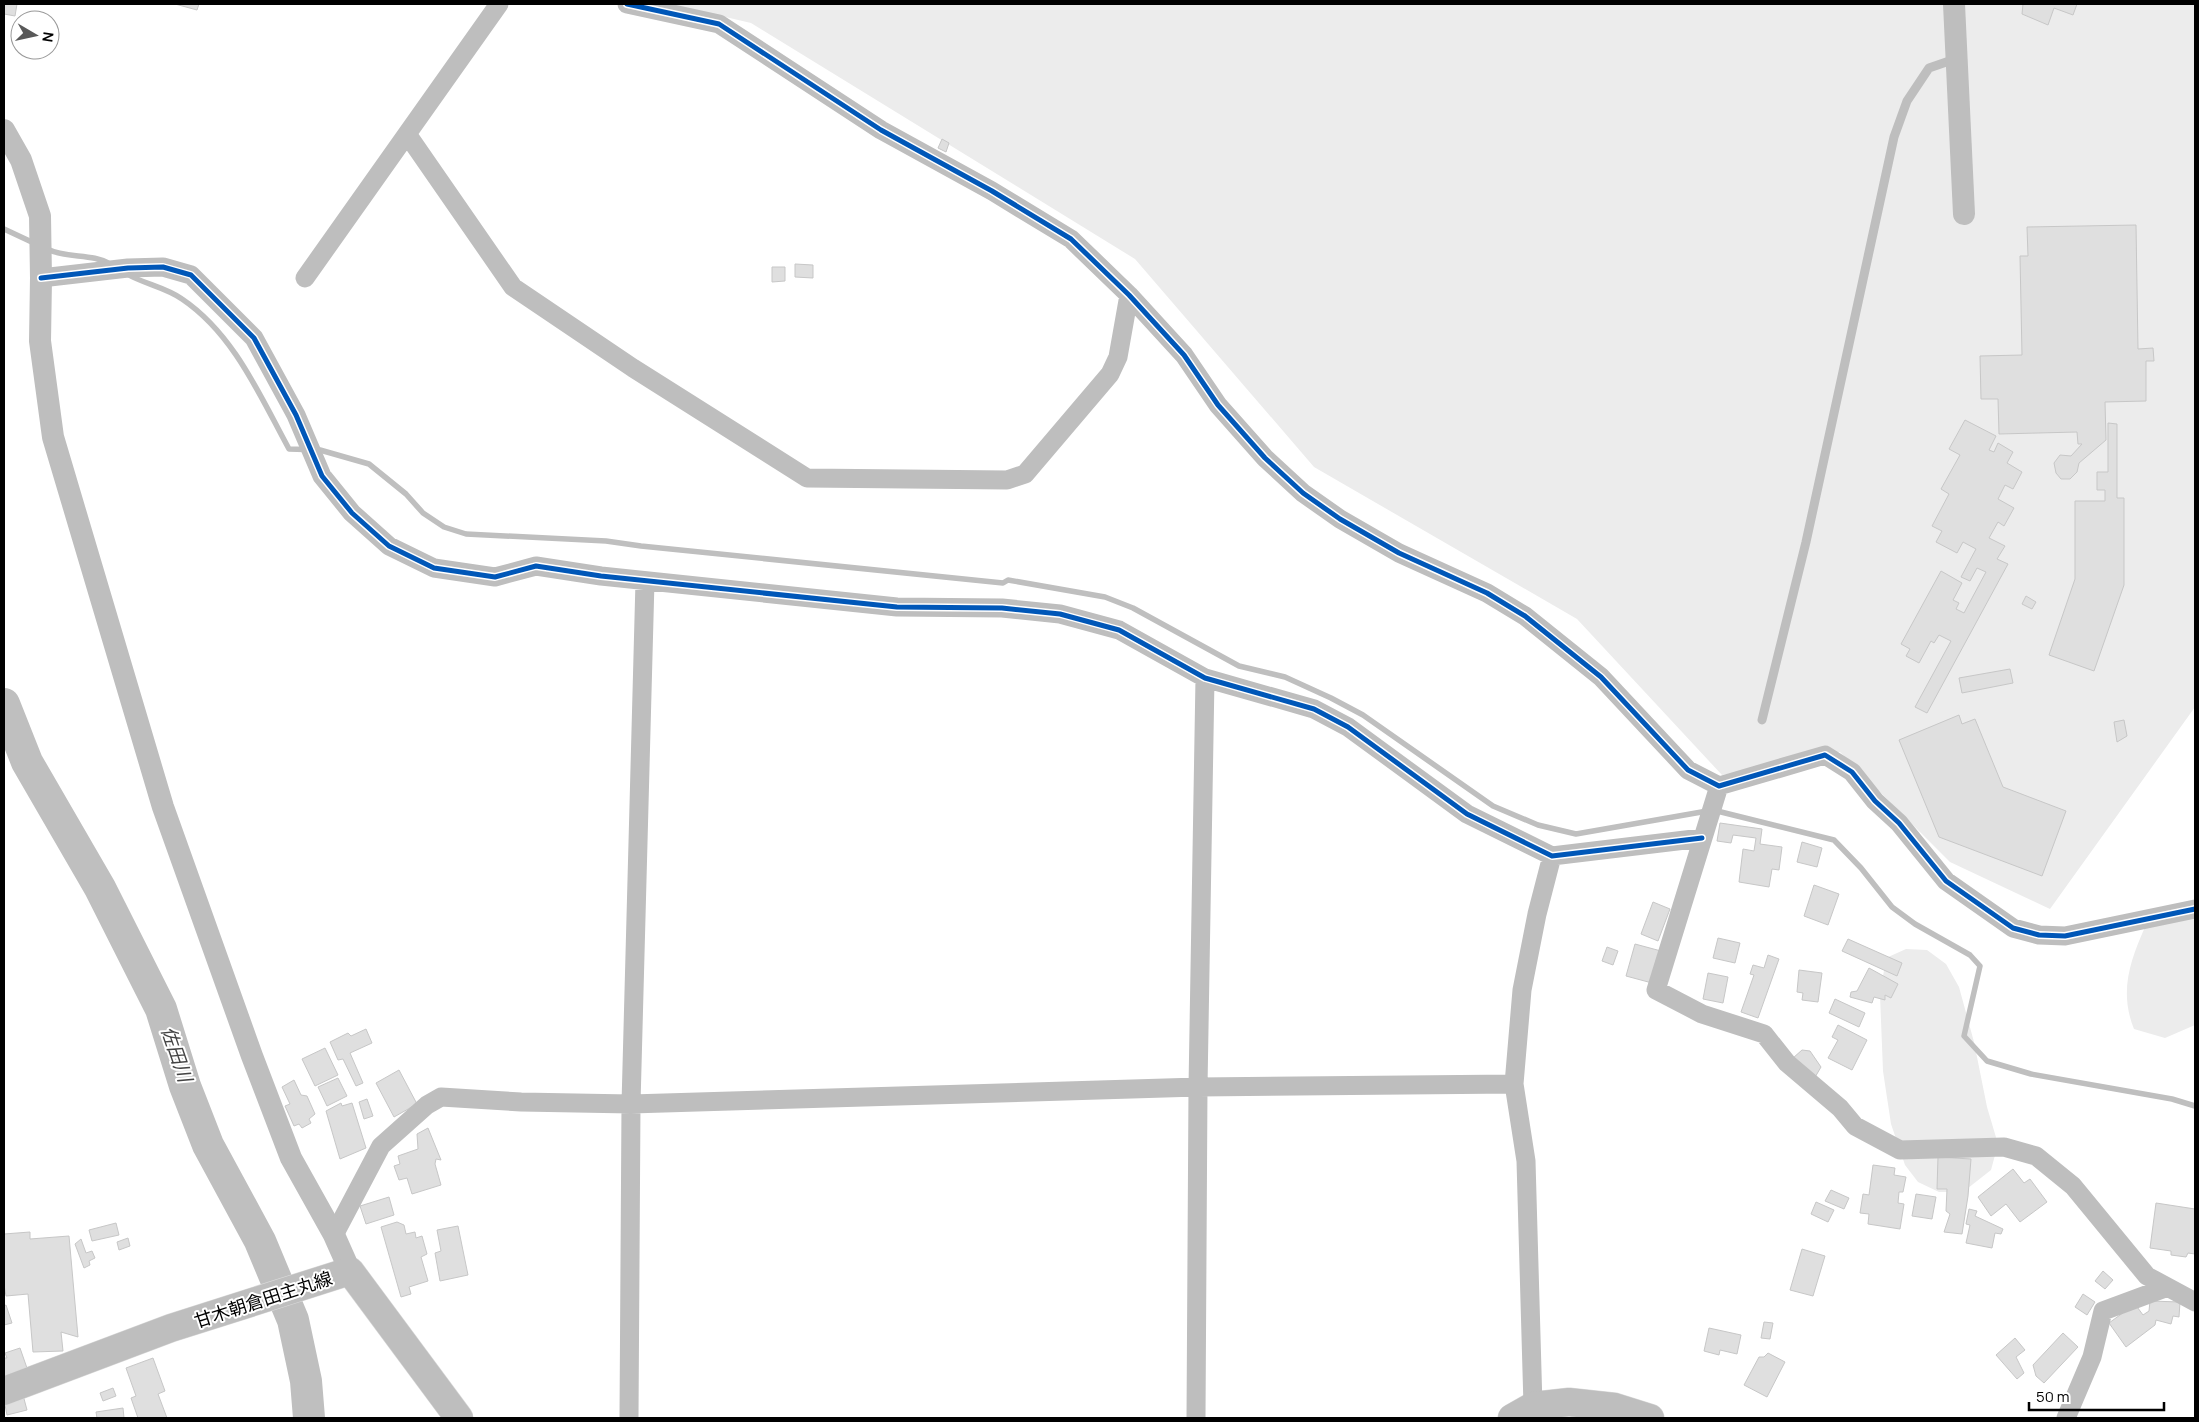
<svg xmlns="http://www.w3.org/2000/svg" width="2199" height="1422" viewBox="0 0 2199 1422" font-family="Manrope,'Noto Sans JP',sans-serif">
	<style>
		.green { fill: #ececec }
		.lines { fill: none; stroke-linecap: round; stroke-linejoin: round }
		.stream { stroke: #bfbfbf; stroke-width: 5.5 }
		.river { stroke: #bfbfbf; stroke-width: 32 }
		.building { fill: #dfdfdf; stroke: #c7c7c7 }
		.primary-casing { stroke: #dbdbdb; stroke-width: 29 }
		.service { stroke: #bebebe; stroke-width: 9 }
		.minor { stroke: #bebebe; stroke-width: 19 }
		.tertiary { stroke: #bebebe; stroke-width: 22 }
		.primary { stroke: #bebebe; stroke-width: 28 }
		.cycleway-casing { stroke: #fff; stroke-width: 8 }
		.cycleway { stroke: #0057b8; stroke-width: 5 }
		.labels { text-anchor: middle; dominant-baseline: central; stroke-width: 4; stroke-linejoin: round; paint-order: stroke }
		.street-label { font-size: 18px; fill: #000; stroke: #fff }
		.water-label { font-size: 19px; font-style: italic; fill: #444; stroke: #fff }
	</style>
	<rect width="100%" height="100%" fill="#fff"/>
	<path class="green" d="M670,4H2195V707L2050,909L1950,862L1840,752L1722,775L1577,619L1314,467L1135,259L751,23Z
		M2195,911V1025L2165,1038L2134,1029C2119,992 2130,961 2145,927Z
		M1906,949L1927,950L1946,964L1959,987L1974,1042L1987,1107L1998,1144L1991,1170L1963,1192H1939L1918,1182L1905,1165L1891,1124L1883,1071L1880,995L1886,958Z"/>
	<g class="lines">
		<path class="stream" d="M4,229L36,244
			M47,249C67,259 92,253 110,264
			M127,274C144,284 165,287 182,299C234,334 260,396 289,449L320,450L369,464L406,494L423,513L444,527L466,534L606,541L641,546L1003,583L1008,580L1105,597L1133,608L1239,666L1285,677L1331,698L1363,715L1493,806L1538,825L1576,834L1713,810L1834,840L1861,868L1892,907L1915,924L1970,955L1980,966L1964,1036L1987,1061L2031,1074L2172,1099L2195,1106"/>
		<path class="river" d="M4,704L27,762L100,888L161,1009L185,1086L208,1145L260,1241L293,1320L306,1381L309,1418"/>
	</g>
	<path class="building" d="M4,4H17L15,16L4,14Z
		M175,4H199L197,10Z
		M2023,4H2077L2073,15L2054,8L2048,25L2022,14Z
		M942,139L949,143L946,152L938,148Z
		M2136,225L2138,349L2153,348L2154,361H2146V401L2105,402L2106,440L2079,463L2077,472L2070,479H2061L2056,473L2054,463L2060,455L2071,456L2082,444H2078L2077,432L1999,434L1998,399H1981L1980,356L2022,355L2020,256H2028L2027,227Z
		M795,264L813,265V278L795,277Z
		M772,267H785V281L772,282Z
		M1965,420L1996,436L1989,450L1994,452L1998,443L2013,452L2007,463L2022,472L2013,489L2005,485L1998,499L2014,508L2004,526L1998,522L1989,538L2005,546L1997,559L2008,564L1927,713L1915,707L1951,641L1939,635L1934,643L1931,641L1919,663L1906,656L1910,649L1901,644L1941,571L1962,583L1953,600L1959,603L1956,609L1964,613L1986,572L1977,568L1970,581L1961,577L1976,549L1963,542L1957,553L1936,542L1942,531L1932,526L1949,494L1941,489L1960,455L1949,449Z
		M2108,423L2117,424V498H2124V585L2094,671L2049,655L2075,579V501H2105V490H2097V472H2108Z
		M2026,596L2036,602L2032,609L2022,604Z
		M2010,669L2013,683L1962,693L1959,678Z
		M1959,715L1962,724L1975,719L2003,787L2066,811L2042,876L1939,837L1899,740Z
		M2124,720L2127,736L2117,742L2114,722Z
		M1720,823L1762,829L1760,844L1782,847L1779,870L1772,869L1769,887L1739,882L1743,849L1754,851L1756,838L1733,835L1731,843L1717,841Z
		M1802,842L1822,848L1817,867L1797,862Z
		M1814,885L1839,894L1828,925L1804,916Z
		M1653,902L1670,909L1658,941L1641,934Z
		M1718,938L1740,943L1735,963L1713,958Z
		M1848,939L1902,963L1897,976L1842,951Z
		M1635,944L1661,951L1652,983L1626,976Z
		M1607,947L1618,951L1613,965L1602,961Z
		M1768,955L1779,959L1758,1018L1741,1012L1754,975L1750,974L1753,965L1764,968Z
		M1869,968L1898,984L1891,998L1885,995V1000L1874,997L1872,1003L1850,997L1851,992L1857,991Z
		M1799,970L1822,973L1818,1002L1802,1000L1803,993L1797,992Z
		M1708,973L1728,977L1723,1003L1703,999Z
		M1835,999L1865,1013L1859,1027L1829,1013Z
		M1838,1025L1867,1040L1852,1070L1828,1058L1838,1040L1832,1037Z
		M366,1029L372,1043L350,1053L363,1083L356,1086L343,1059L338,1060L330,1042L348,1033L351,1036Z
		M325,1048L338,1075L315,1086L302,1059Z
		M1802,1050L1810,1051L1821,1067L1814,1079L1793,1058Z
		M399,1070L417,1104L394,1117L376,1083Z
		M338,1078L347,1096L327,1106L318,1087Z
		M294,1080L301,1095L307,1096L315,1114L309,1119L311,1123L302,1128L299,1124L294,1126L285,1106L290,1104L282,1087Z
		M367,1099L373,1116L364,1119L359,1102Z
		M341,1103L342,1106L352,1103L366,1148L340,1159L326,1111Z
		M428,1128L441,1160L436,1159L435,1164L441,1185L412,1194L407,1178L399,1180L394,1166L400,1164L398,1156L418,1149L417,1134Z
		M1938,1157L1971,1159L1968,1196L1962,1234L1944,1232L1950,1214L1946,1211L1947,1189H1937Z
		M1873,1165L1895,1168L1894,1175L1906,1177L1903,1192H1899L1898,1203L1904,1204L1900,1229L1868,1224L1869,1214L1860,1213L1863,1194L1869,1195Z
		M2013,1169L2024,1183L2030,1179L2047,1202L2020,1222L2006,1204L1991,1216L1978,1197Z
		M1831,1190L1849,1198L1844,1209L1825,1201Z
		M1916,1194L1936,1197L1932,1219L1912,1216Z
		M389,1197L394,1215L366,1224L360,1206Z
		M1816,1202L1834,1210L1828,1222L1811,1214Z
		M2156,1203L2195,1209V1254L2188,1253L2186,1257L2171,1255V1251L2150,1248Z
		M1969,1209L1977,1211L1975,1216L2003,1229L2001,1234L1995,1233L1992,1248L1966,1243L1970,1225L1966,1224Z
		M397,1222L404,1225L406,1234L415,1232L416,1238L422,1236L427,1254L421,1257L428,1281L409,1287L411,1294L401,1297L381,1227Z
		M116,1223L119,1235L92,1241L89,1230Z
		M458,1226L468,1275L440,1281L435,1253L441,1251L437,1230Z
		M30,1232V1239L69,1236L78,1337L61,1332L63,1351L33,1352L28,1294L6,1296L4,1285V1234Z
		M128,1238L130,1246L119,1250L117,1242Z
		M81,1239L86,1253L92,1251L95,1258L89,1261L90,1265L84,1268L75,1244Z
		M1802,1249L1825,1256L1813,1296L1790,1290Z
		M2103,1271L2113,1280L2105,1289L2095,1281Z
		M2083,1294L2095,1302L2087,1315L2075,1307Z
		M2150,1301L2180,1302L2179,1317L2173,1316L2171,1324L2156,1320L2155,1325L2126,1347L2109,1323L2135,1304L2143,1315L2149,1311Z
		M6,1305L12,1323L4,1325V1306Z
		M1764,1322L1773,1323L1770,1339L1761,1338Z
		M1709,1328L1741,1335L1737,1354L1720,1350L1719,1355L1704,1351Z
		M2063,1333L2078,1347L2044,1383L2036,1376L2033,1365Z
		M2015,1338L2025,1350L2016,1357L2024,1373L2017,1379L1996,1355Z
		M20,1348L28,1371L4,1379V1358H7L5,1353Z
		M1768,1353L1785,1362L1767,1397L1744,1385L1759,1357H1764Z
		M153,1358L165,1391L158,1394L167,1418H138L131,1398L136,1396L126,1368Z
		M113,1388L116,1396L103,1401L100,1393Z
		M23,1395L27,1410L7,1415L4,1400Z
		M123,1408L124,1418H97L96,1412Z"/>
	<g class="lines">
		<g class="primary-casing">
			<path id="primary" d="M4,1391L171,1328L350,1271L459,1418
				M1512,1418L1533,1406L1569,1402L1615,1407L1650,1418"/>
		</g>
		<path class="service" d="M1762,720L1806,542L1894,137L1907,101L1929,68L1955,59"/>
		<path class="minor" d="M627,4L719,24L881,130L992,191L1071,239L1129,295L1184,355L1218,405L1265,458L1303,493L1340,519L1399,553L1487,593L1525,616L1601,677L1688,770L1719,786L1825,755L1852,772L1875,801L1899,823L1946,881L2013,928L2039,935L2065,936L2195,909
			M407,134L513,287L633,368L807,478L1007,480L1025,474L1110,374L1118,357L1129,295
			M41,278L128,268L163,267L191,275L254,338L296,415L322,476L352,513L389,546L434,568L495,577L536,566L601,576L897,607L1002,608L1060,614L1119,630L1205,678L1314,709L1348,727L1467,814L1552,856L1702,838
			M305,278L499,4
			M1719,786L1656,990L1702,1014L1764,1034L1787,1063L1840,1108L1855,1126L1900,1150L2004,1147L2036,1156L2073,1186L2147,1276L2195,1302
			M334,1235L381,1146L427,1105L441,1097L521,1102L631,1104L1198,1087L1514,1084
			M1533,1406L1526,1161L1514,1084L1522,990L1537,914L1552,856
			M629,1418L631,1104L645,581
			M1196,1418L1198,1087L1205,678
			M2066,1418L2092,1357L2103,1311L2165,1288"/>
		<path class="tertiary" d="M1954,4L1964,214
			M4,130L21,160L40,216L41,278L40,341L53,437L163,807L252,1056L291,1158L334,1235L350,1271"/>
		<use href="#primary" class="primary"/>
		<g class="cycleway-casing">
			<path id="cycleway" d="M627,4L719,24L881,130L992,191L1071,239L1129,295L1184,355L1218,405L1265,458L1303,493L1340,519L1399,553L1487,593L1525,616L1601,677L1688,770L1719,786L1825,755L1852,772L1875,801L1899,823L1946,881L2013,928L2039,935L2065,936L2195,909
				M41,278L128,268L163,267L191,275L254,338L296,415L322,476L352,513L389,546L434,568L495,577L536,566L601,576L897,607L1002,608L1060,614L1119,630L1205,678L1314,709L1348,727L1467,814L1552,856L1702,838"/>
		</g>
		<use href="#cycleway" class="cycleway"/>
	</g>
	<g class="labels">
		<g class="street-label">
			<text transform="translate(263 1299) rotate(-18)">甘木朝倉田主丸線</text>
		</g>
		<g class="water-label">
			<text transform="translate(177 1054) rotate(71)">佐田川</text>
		</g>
	</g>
	<rect width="2199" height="1422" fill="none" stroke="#000000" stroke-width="10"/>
	<g transform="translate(35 35) rotate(99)"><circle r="24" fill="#ffffff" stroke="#999999"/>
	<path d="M0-4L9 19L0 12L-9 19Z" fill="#595959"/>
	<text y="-8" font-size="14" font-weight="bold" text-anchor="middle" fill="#000000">N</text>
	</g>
	<path d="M2029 1402v8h135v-8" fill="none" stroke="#000000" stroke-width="2.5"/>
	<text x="2036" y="1402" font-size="15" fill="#000000" stroke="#ffffff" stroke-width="4" paint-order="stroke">50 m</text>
</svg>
